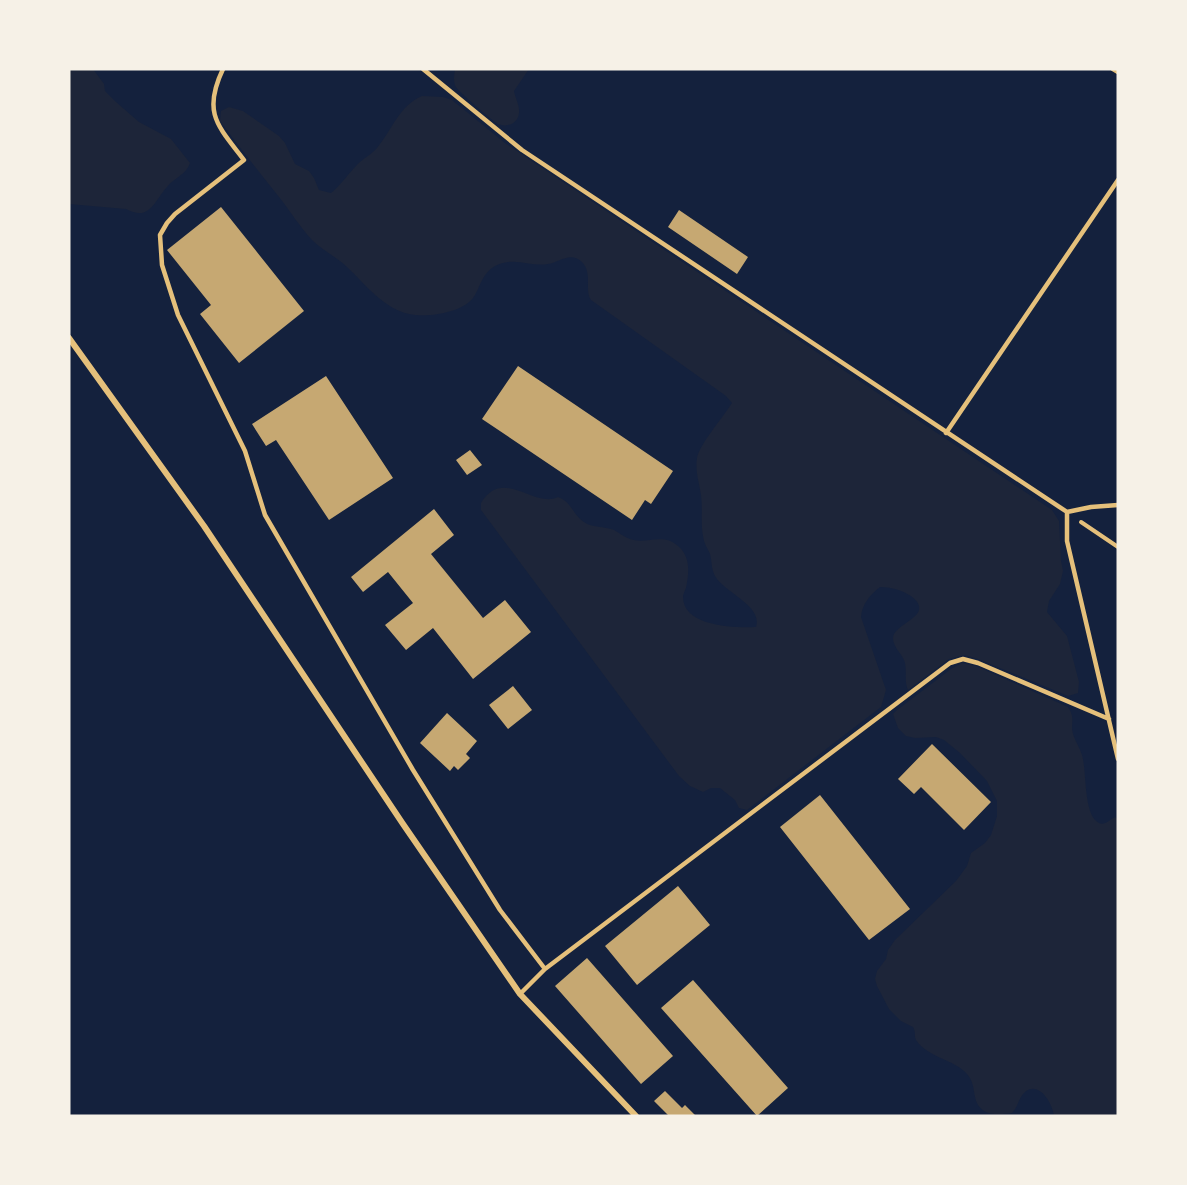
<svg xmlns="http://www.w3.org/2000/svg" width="1187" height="1185" viewBox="0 0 1187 1185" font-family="'Nunito Sans',sans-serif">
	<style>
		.green { fill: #1d2539 }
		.building { fill: #c6a872 }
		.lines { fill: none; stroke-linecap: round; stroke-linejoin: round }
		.path { stroke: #e5c07b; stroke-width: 4 }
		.service { stroke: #e5c07b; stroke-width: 4.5 }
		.minor { stroke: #e5c07b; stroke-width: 6 }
	</style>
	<rect width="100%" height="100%" fill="#14213d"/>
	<path class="green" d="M69,69H93L104,84L105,91L116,102L139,122L171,139L190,163C186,175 175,177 167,187C154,201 150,222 126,209L69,204Z
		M455,69H529L514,91C515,98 520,105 519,113C518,123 508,128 498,124C494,122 458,91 456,87C453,82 454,75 455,69Z
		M422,96L443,97L452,100L505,143L1052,510L1059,521L1061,561L1063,571L1060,584L1049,601L1047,612L1067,636L1079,682L1078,693L1068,696L978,659L964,655L949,659L908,690C904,681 907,672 905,663C903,654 893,648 893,638C893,623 937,616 911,596C902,590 890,587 880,587C870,595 862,604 861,617L886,690L881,707L747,810L739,808L735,800L720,788H711L703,792L690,786L679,776L481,510V503C503,466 534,509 558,497C572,502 572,514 584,522C592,528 604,526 614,530C620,533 624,537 630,539C646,545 663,532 678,546C691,557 689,573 686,588C685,590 683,595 683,597C683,627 736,628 756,627C763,606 725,593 715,576C711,569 712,561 710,554C708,549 705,545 704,541C700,526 703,510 701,495C699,482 695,471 697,458C699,445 724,416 732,403L726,396L591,300C584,290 593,273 582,262C570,251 560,262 548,264C529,267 515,256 495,266C483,273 481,284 475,295C465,313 427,318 409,314C383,308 366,285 348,268C337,257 323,251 312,240C300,227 290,211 279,197C259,172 239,147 220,121L221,111L229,107L243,111L279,136L285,143L295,164L309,171L314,178L319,190L331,193C341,185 347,175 356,166C362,159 371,155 377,148C392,130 399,106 422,96Z
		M962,663L976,666L1068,707C1076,719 1070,723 1073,734C1075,741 1080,748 1082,755C1087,771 1083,815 1099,823C1105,826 1109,820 1115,817L1118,819V1116H1054C1053,1104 1039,1080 1025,1092C1019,1097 1018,1107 1012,1113C1003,1114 992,1116 984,1111C970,1101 978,1086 967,1074C954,1059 928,1058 916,1040C914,1036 916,1032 913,1027L901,1021L889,1009L877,986L875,979L877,971L886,959L888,950L895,940L956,881L967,866L971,853L985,843L991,835L997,816V801L987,781L960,753L944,740L936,737L915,738L906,736L898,728L893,714L897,710L951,669Z"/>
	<path class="building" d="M221,207L304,311L239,363L200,314L211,305L167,250Z
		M679,210L748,257L737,274L668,227Z
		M518,366L673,471L651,504L645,500L632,520L482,419Z
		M326,376L393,478L329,520L276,440L266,446L252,424Z
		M470,450L482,465L467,475L456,460Z
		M434,509L454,535L431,554L483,618L505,600L531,632L473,679L433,628L406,650L385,625L413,603L388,572L363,592L351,577Z
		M513,686L532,710L508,729L489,705Z
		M447,713L477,741L466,754L470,758L458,770L454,766L450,771L420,743Z
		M932,744L991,802L964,830L921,787L914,794L898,779Z
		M820,795L910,909L869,940L780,827Z
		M678,886L710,925L637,985L605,946Z
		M587,958L673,1056L641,1084L555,986Z
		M693,980L788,1088L757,1116L661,1008Z
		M665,1091L682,1108L685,1105L695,1115L669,1116L654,1101Z"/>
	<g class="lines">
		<path class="path" d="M1081,522L1118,547"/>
		<path class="service" d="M223,69C202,113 218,126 244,160L175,214L167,223L160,235L162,265L178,315L245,451L265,515L413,770L500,910L545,969
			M423,69L522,150L1067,512
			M1113,69L1118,72
			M946,433L1118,180
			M1118,505L1091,507L1067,512V541L1118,759
			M520,994L545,969L950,663L963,659L978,663L1109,719"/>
		<path class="minor" d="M69,338L204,526L403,824L520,994L636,1116"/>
	</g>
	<rect width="1187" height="1185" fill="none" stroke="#f6f1e7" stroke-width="141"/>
</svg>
